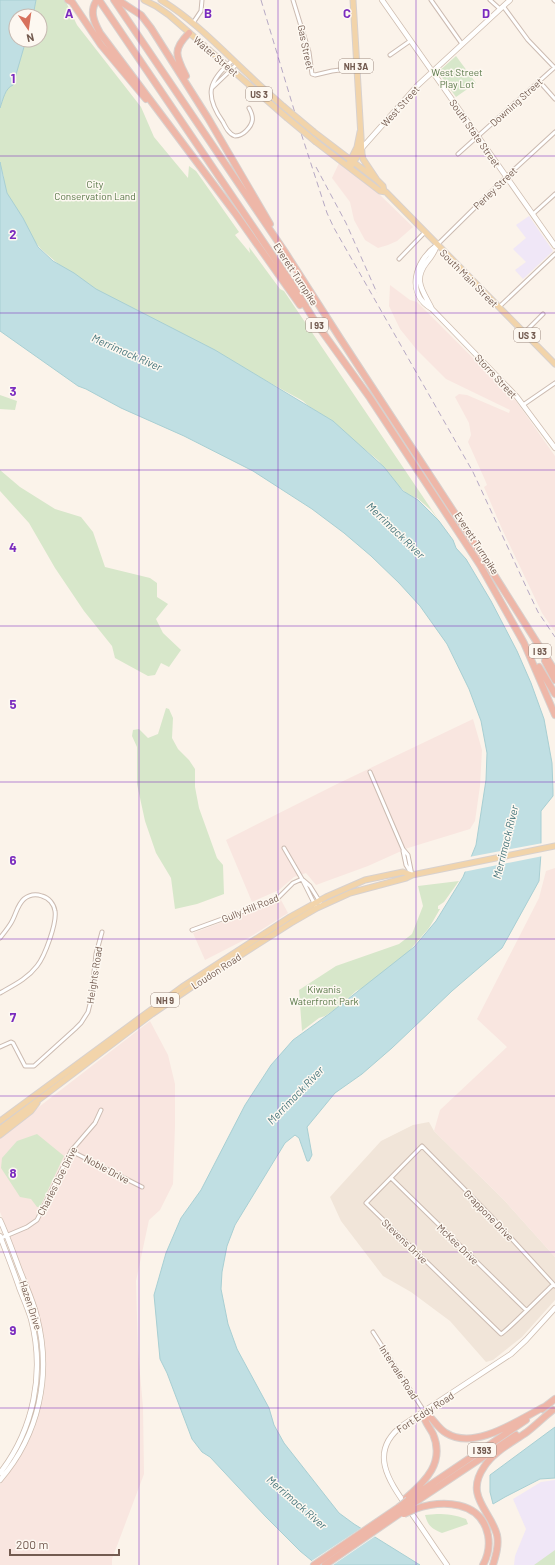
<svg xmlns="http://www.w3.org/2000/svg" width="555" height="1565" viewBox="0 0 555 1565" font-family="Barlow,sans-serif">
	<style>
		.residential { fill: #f1e5d9 }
		.commercial { fill: #f9e6e0 }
		.education { fill: #f0e7f7 }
		.green { fill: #d7e7ca }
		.water { fill: #c0dfe3; stroke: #a8cfd3 }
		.pier { fill: #fbf3ea }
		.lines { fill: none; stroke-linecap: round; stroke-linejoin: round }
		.street-casing { stroke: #ccbbb1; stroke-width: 5 }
		.secondary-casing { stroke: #cebcaf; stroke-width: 6 }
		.primary-casing { stroke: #d8d1ce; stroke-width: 7 }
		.highway-casing { stroke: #d8d1ce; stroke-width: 8 }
		.street { stroke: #fff; stroke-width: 3 }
		.secondary { stroke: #fff; stroke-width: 4.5 }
		.primary { stroke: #f2d4aa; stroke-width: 5 }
		.highway { stroke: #eeb7a8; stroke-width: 6 }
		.rail { stroke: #b6a9c4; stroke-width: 1; stroke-dasharray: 6 4; stroke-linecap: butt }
		.primary-bridge-casing { stroke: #d8d1ce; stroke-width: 7; stroke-linecap: butt }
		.highway-bridge-casing { stroke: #d8d1ce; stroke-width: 8; stroke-linecap: butt }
		.primary-bridge { stroke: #f2d4aa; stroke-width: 5 }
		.highway-bridge { stroke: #eeb7a8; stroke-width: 6 }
		.grid { fill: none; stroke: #7b2cbf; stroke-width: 1; stroke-opacity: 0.55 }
		.labels { text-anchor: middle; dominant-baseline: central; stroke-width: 3; stroke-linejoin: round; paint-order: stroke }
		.shield { fill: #fdf8f1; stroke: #9c8a80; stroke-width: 1 }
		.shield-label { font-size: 9px; font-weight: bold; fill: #735b50 }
		.street-label { font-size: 10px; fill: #735b50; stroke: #fdf8f1 }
		.park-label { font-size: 10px; fill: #597849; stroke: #fdf8f1 }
		.water-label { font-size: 11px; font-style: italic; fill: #48777d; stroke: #fdf8f1 }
		.grid-label { font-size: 13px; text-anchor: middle; font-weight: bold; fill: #7b2cbf; stroke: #fdf8f1; stroke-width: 3; stroke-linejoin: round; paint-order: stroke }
	</style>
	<rect width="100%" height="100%" fill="#fbf3ea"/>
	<path class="residential" d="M429,1122L434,1131L504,1200L555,1257V1300L522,1337L493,1360L486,1362L450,1321L411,1292L383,1276L341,1221L330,1197L381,1141L413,1125Z"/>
	<path class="commercial" d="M339,163L378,193L413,227L397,241L388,245L378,248L365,240L354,220L350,202L332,178Z
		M390,285L410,300L417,302L516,401L555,456V632L542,613L502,529L484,487L487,485L485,480L468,442L471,435L469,423L455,397L459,394L467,395L509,413L510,410L446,379L417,350L400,329L389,306Z
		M473,719L482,750L480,786L475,821L470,829L408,848L368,866L316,885L306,873L294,877L279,890L252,902L226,840L337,784Z
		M555,868V1257L504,1200L434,1131L440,1110L507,1047L477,1019L539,898L546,871Z
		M281,900L288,913L250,937L205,960L193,933Z
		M150,1021L168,1055L175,1084V1126L173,1184L160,1210L149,1220L136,1281L138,1352L143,1407L144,1474L112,1559V1565H0V1484L20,1457L34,1429L43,1399L46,1375V1358L44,1336L36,1305L0,1212V1137Z"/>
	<path class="education" d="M529,216L553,251L523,279L515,270L526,262L513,249L526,238L516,225Z
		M555,1480V1565H514L515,1556L526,1529L513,1499L541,1482Z"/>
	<path class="green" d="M36,0H65L77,25L141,107L154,137L188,178L189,166L196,171L239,232L235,235L250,253L249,247L280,289L284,291L442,525L431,510L417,498L409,496L386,473L379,461L331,422C323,413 311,410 303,401L171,328L139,314L72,276L41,249L31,237L16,216L3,183L4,177L0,165V101L14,77L26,40H40V16H33Z
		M456,56L476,83L456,97L438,72Z
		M0,395L17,401L15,410L0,409Z
		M0,470L20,487L55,509L81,517L93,532L105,567L150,578L157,583V597L168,604L156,619L163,633L181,650L169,667L161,663L155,675L148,676L115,658L112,646L84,611L55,568L29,523L0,491Z
		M166,708L169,709L173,718L172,738L178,749L189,760L195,769V787L199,808L217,858L223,865L224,894L197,904L175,909L171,878L156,853L145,821L137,784V747L132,736L133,730L139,729L148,738L158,734Z
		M459,881L444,902L438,906V909H440L429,928L403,958L365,987L356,991L340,1006L325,1016L319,1018L302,1031L299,990L336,966L399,944L412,934L423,906L418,886Z
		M37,1134L64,1156L40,1207H37L31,1199L20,1197L1,1168L2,1158L17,1141Z
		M437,1514C447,1514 456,1515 466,1519L468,1524L442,1533C432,1529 428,1526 425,1515Z
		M555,1550V1565H534Z"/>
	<path class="water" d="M0,0H36L33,16H16V40H26L13,85C5,88 3,100 0,108Z
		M0,162L7,193L23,218L38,247L53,261L74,273L96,289L215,350L333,421L384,467L403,491L418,500L439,521L453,540L456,548L466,559L491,601L517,651L531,683L544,719L552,763L553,791V796L541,811V853L539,881L502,948L452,991L392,1048L362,1074L335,1093L307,1127L312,1155L309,1161H307L299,1138L295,1135L285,1143L235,1225L227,1246L222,1272L221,1289L228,1324L237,1349L269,1408L274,1425L284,1443L339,1513L354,1524L420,1565H317L300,1551L266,1517L210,1457L202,1452L192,1439L167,1373L160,1359L154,1295L166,1253L181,1218L201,1190L245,1105L271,1065L293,1040L329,1014L414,947L436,921L463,877L476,845L486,780L487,753L481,721L469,689L447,644L420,606L399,583L371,556L344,533L312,509L253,471L184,436L121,408L86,389L78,386L0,331Z
		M555,1427V1478L540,1479L505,1497L493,1504L490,1492V1475Z"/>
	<path class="pier" d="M543,843V856L463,872L469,857Z
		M363,1527L377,1535L333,1565H314L310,1562Z"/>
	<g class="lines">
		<g class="street-casing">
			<path id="street" d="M293,0L309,52L312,74L315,75L332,71L356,68
				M431,0L462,44
				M490,0L500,9
				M554,0L555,1
				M503,6L528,40L554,67
				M193,23L201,11L202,0
				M390,55L410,41
				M233,60C208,81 204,95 223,122C226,128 229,134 235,136C240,136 243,134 246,131C254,123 254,117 249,108
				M539,81L555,99
				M212,88L237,64
				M458,154L555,67
				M533,214L555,194
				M437,245L506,177L555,132
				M399,259L425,232
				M499,307L555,254
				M524,333L543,314
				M523,405L555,383
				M370,772L403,849L408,855L412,875
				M284,848L302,879L315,905
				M403,851L406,865L411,873
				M303,880L310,886L320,902
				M192,930L277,899L293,883L302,879
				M0,938C4,933 8,928 11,923C16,915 17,905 24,899C29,895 36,894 42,896C49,898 54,904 55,911C57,923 45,956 37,966C27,979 14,985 0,993
				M0,1047L11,1042L13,1043L25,1066H34L75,1029L81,1023L88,1012L91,1000L96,954L102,932
				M71,1151L142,1187
				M391,1178L526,1310
				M1,1238L27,1227L37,1220L71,1151L95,1123L101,1110
				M553,1285C546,1291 506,1332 501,1334L366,1203L422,1146L489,1214L555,1286
				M373,1332L424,1411"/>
		</g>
		<g class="secondary-casing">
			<path id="secondary" d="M382,0L555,246
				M362,148L417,86L510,0
				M437,245C415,261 405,293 432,309L517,397L555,448
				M432,309C424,292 412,281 427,262C432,256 435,252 437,245
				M0,1220C7,1235 13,1252 19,1268C25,1284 33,1300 37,1317C52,1375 39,1435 0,1480
				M0,1236C7,1254 14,1272 20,1290C24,1300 28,1309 31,1319C45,1372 34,1429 0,1473
				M447,1565C435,1548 424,1531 412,1514C392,1485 365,1453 403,1425L511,1354L526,1340L555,1308"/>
		</g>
		<g class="primary-casing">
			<path id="primary" d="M144,0L156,6L169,15L286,117
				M161,0C194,20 221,49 249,75C260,86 272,96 283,106
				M353,0L362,154L363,159L377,180
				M314,132L377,180L383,186L384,191
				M316,142L380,191L386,192L555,364
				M349,163L357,147L360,132
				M352,165L361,150
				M0,1121L182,987L290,917L326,897L365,880L403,872L412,875
				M0,1129L152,1014L205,978L291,923L317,908L350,893L406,878L412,875L555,846
				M0,1135L31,1111L37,1103"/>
		</g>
		<g class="highway-casing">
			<path id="highway" d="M68,0L72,2L101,45L146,99
				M97,0C89,11 94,22 100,33L235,213L300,305
				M99,0L292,284L316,323L370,398L480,565L524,643L555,715
				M114,0L285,252L340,338L469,535L555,671
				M118,0L141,15L151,28L208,118L270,224
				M186,76C176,56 172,50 189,33
				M545,661L555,680
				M539,667L555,694
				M542,1409L555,1399
				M406,1498C426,1481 445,1462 433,1434C429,1426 423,1421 424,1412C433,1417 437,1428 446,1433C475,1451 518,1420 544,1407
				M408,1500L526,1420
				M411,1505L516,1435
				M415,1509C442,1500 481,1500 488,1535C490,1546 488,1556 483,1565
				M314,1565L399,1507
				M325,1565L402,1512
				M493,1565C496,1555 499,1545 497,1535C491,1511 464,1496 484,1467C493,1452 513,1442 527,1432C536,1425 544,1417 553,1410"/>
		</g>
		<use href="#street" class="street"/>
		<use href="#secondary" class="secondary"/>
		<use href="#primary" class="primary"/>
		<use href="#highway" class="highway"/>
		<path class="rail" d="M261,0L301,133L327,213L334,228L473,472L528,591L538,612L555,637
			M316,167L346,223L377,293"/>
		<g class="primary-bridge-casing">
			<path id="primary-bridge" d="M283,106L314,132
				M286,117L316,142"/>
		</g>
		<g class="highway-bridge-casing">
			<path id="highway-bridge" d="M399,1507L408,1500
				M402,1512L411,1505
				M404,1514L415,1509"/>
		</g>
		<use href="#primary-bridge" class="primary-bridge"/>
		<use href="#highway-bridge" class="highway-bridge"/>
	</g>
	<path class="grid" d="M139,0V1565M278,0V1565M416,0V1565M0,156H555M0,313H555M0,470H555M0,626H555M0,782H555M0,939H555M0,1096H555M0,1252H555M0,1408H555"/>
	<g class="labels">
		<g class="shield">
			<rect x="339" y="59" width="34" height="14" rx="3"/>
			<rect x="246" y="87" width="26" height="14" rx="3"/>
			<rect x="306" y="318" width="22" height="14" rx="3"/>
			<rect x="514" y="328" width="26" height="14" rx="3"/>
			<rect x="529" y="644" width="22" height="14" rx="3"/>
			<rect x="151" y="993" width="28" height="14" rx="3"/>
			<rect x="468" y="1443" width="28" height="14" rx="3"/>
		</g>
		<g class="shield-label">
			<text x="356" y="66">NH 3A</text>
			<text x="259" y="94">US 3</text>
			<text x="317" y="325">I 93</text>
			<text x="527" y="335">US 3</text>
			<text x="540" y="651">I 93</text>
			<text x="165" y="1000">NH 9</text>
			<text x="482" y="1450">I 393</text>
		</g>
		<g class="street-label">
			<text transform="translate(306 47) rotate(78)">Gas Street</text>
			<text transform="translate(216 56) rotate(41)">Water Street</text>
			<text transform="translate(516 102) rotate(-42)">Downing Street</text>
			<text transform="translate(400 106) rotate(-48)">West Street</text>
			<text transform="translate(475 133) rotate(55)">South State Street</text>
			<text transform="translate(495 188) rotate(-44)">Perley Street</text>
			<text transform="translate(296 274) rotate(57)">Everett Turnpike</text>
			<text transform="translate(469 278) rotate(45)">South Main Street</text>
			<text transform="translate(496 376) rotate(47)">Storrs Street</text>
			<text transform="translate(477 543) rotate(57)">Everett Turnpike</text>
			<text transform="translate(250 908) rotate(-22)">Gully Hill Road</text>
			<text transform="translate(216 971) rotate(-33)">Loudon Road</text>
			<text transform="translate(94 975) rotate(-81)">Heights Road</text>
			<text transform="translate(107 1169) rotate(28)">Noble Drive</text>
			<text transform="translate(57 1181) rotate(-63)">Charles Doe Drive</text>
			<text transform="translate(489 1215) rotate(46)">Grappone Drive</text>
			<text transform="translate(405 1241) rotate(44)">Stevens Drive</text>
			<text transform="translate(458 1244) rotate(44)">McKee Drive</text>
			<text transform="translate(31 1305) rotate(72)">Hazen Drive</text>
			<text transform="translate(399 1372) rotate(57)">Intervale Road</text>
			<text transform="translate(425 1412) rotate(-33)">Fort Eddy Road</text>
		</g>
		<g class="park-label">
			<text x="457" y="72">West Street<tspan x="457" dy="12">Play Lot</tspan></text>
			<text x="95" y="184">City<tspan x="95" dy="12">Conservation Land</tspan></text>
			<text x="324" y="989">Kiwanis<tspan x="324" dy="12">Waterfront Park</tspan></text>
		</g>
		<g class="water-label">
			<text transform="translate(127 352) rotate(24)">Merrimack River</text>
			<text transform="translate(396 530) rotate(44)">Merrimack River</text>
			<text transform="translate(505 842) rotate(-76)">Merrimack River</text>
			<text transform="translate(295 1095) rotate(-46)">Merrimack River</text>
			<text transform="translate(297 1502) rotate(41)">Merrimack River</text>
		</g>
	</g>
	<g class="grid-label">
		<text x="69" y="18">A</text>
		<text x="208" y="18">B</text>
		<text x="347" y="18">C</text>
		<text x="486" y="18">D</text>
		<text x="13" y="83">1</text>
		<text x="13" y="239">2</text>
		<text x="13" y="396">3</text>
		<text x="13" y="552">4</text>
		<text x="13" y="709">5</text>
		<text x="13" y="865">6</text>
		<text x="13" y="1022">7</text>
		<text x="13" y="1178">8</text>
		<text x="13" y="1335">9</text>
	</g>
	<g transform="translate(28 28) rotate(167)"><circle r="19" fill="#fdf8f1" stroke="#c6b9b1"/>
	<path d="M0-3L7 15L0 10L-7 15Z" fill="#d7725d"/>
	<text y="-6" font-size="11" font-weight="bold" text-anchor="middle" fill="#735b50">N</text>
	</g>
	<path d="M10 1549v6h109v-6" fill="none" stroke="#735b50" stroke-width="2"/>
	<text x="16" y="1549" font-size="12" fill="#735b50" stroke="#fdf8f1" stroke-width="3" paint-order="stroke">200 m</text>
</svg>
